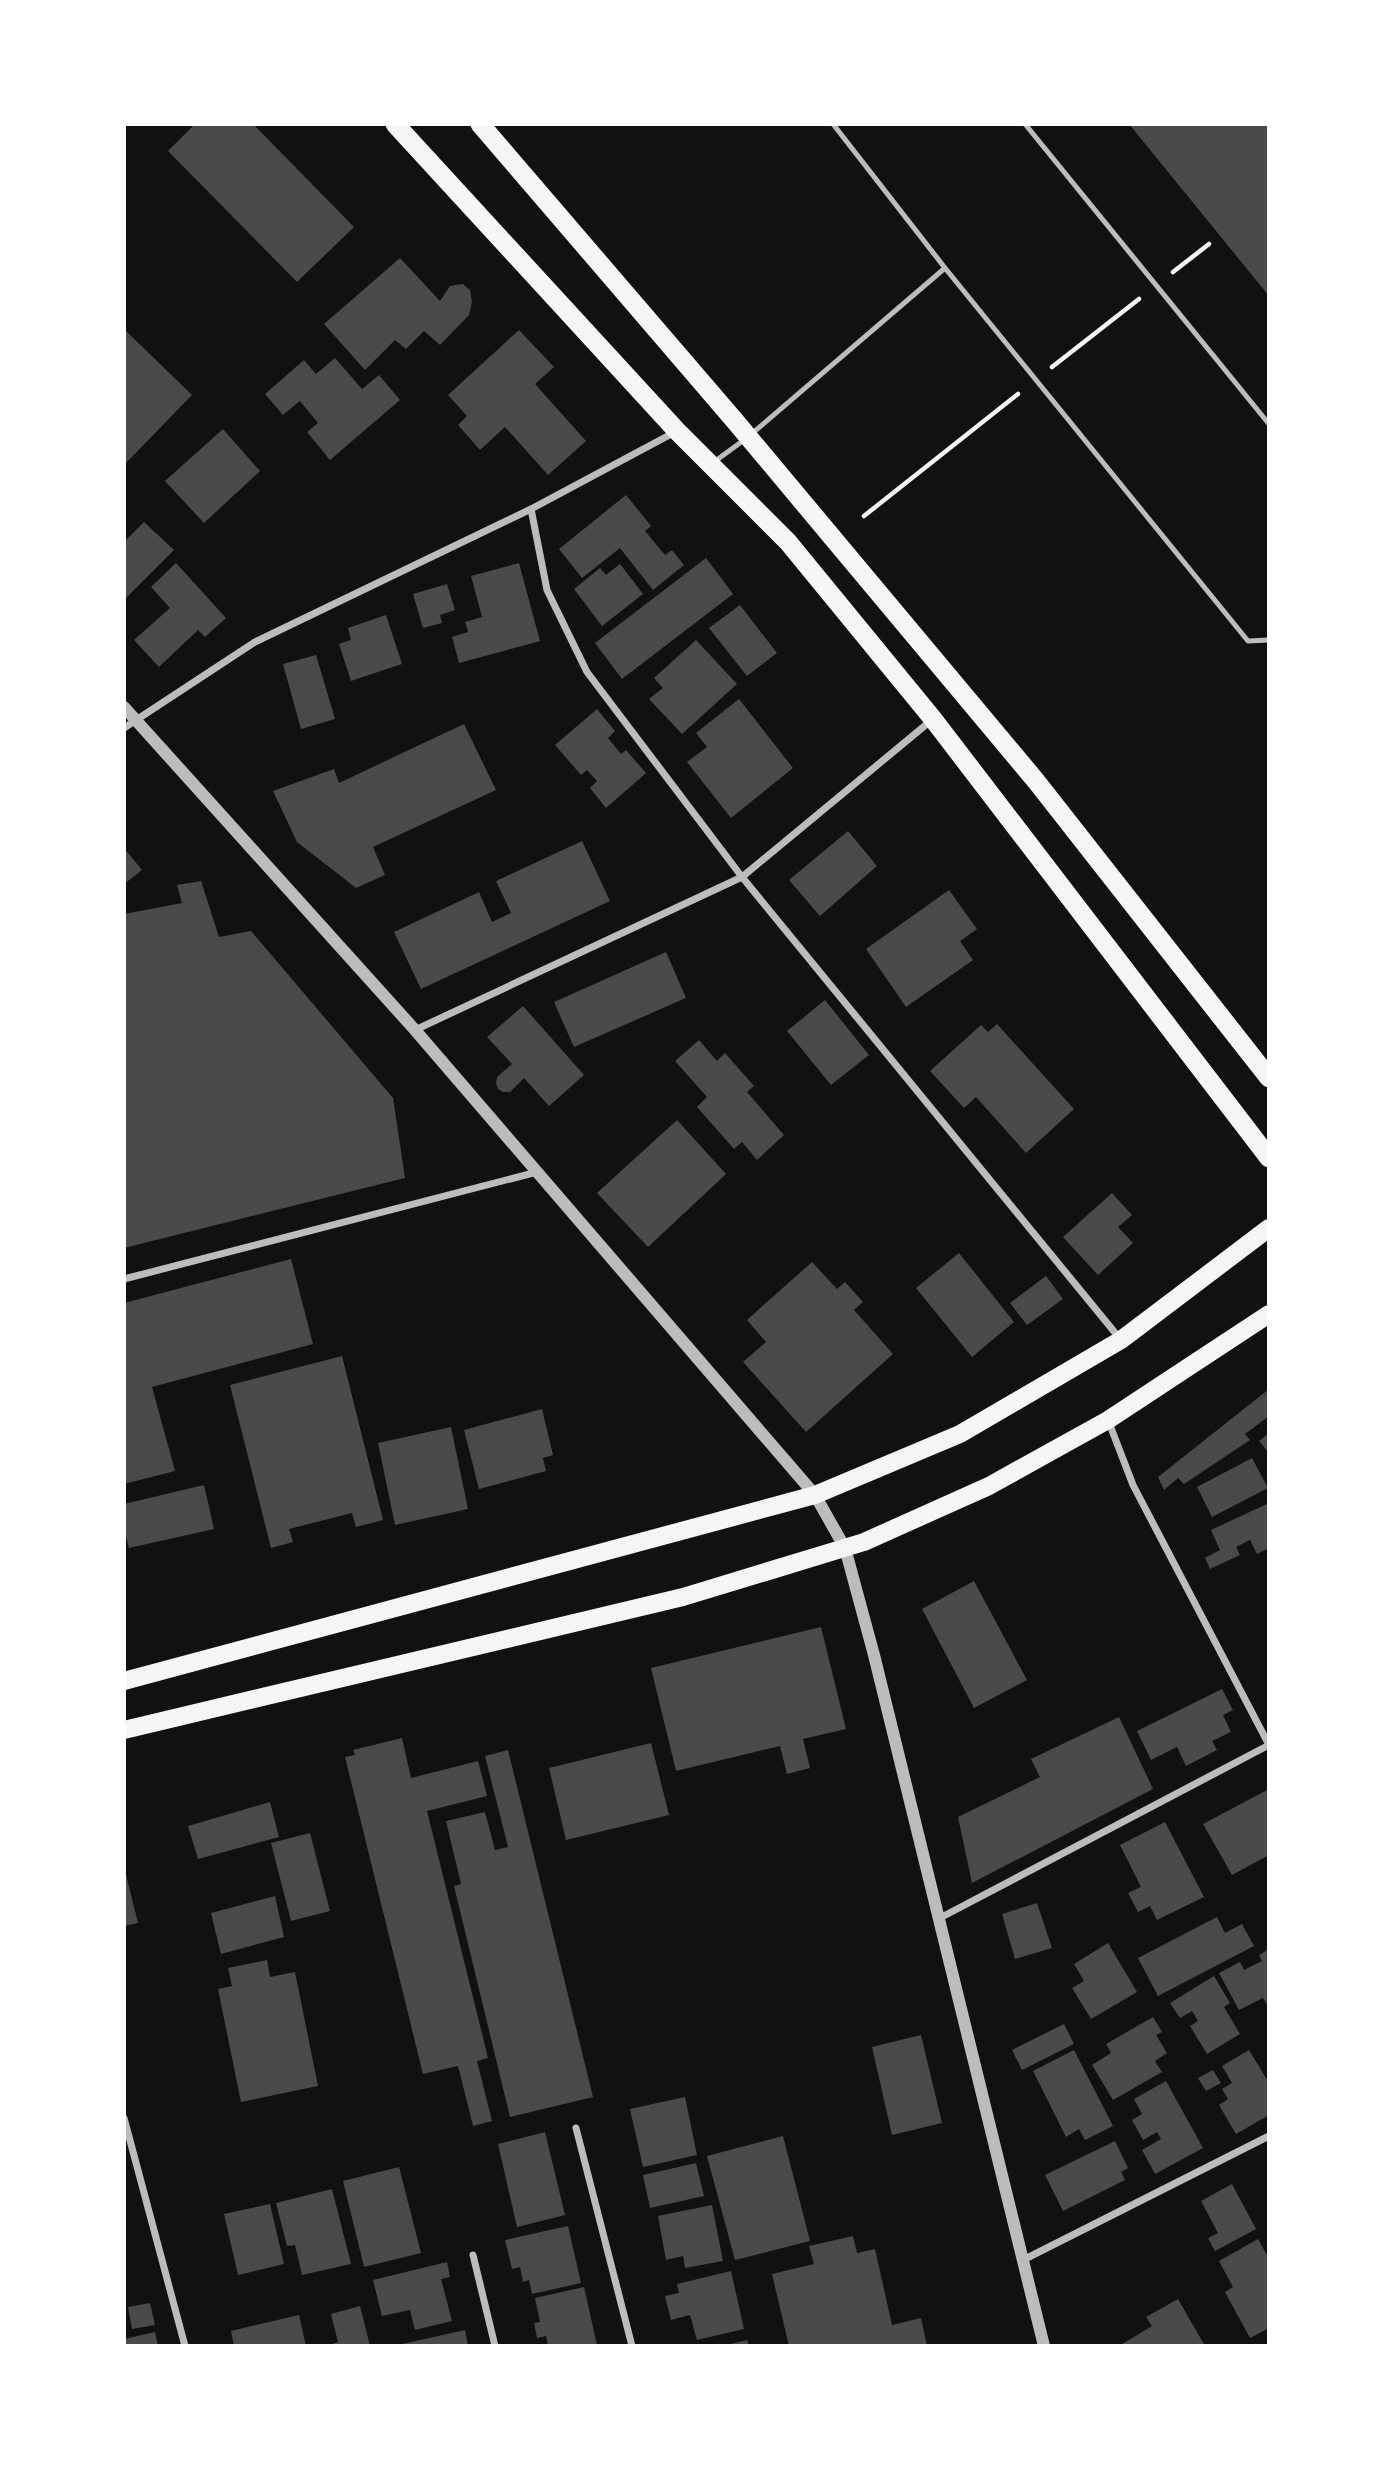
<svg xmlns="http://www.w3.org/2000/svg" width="1393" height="2470" viewBox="0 0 1393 2470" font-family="'Roboto Condensed',sans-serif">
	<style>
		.building { fill: #4a4a4a }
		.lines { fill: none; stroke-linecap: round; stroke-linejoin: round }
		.path { stroke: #f5f5f5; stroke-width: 4.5 }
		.service { stroke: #bcbcbc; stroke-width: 5 }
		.minor { stroke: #bcbcbc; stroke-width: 7 }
		.tertiary { stroke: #bcbcbc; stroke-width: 12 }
		.primary { stroke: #f5f5f5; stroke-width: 18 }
		.trunk { stroke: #f5f5f5; stroke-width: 19 }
	</style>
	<rect width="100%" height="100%" fill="#111"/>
	<path class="building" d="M195,124H253L354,227L297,282L168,151Z
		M1129,124H1269V296Z
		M400,258L440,301L450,286L463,284L470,290L472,302L469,315L440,345L424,331L406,349L395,340L365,370L324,324Z
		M124,329L192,395L124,465Z
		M519,330L554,367L535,384L586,441L548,475L505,427L480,450L458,425L467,416L448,395Z
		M335,358L362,389L379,375L400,400L330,460L307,432L318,423L300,401L283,415L265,394L304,360L316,374Z
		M223,429L260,471L204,523L165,481Z
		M626,495L651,526L645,531L665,555L672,550L684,565L653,590L620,548L582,578L559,549Z
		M144,522L174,550L124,600V542Z
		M706,558L733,594L622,679L595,643Z
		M176,563L226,618L205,637L198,630L159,667L134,640L170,608L151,587Z
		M519,563L540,641L459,663L452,637L468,632L465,622L482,617L471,576Z
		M620,564L643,594L602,626L574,589L600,568L606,575Z
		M447,584L455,610L440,615L442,623L423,628L413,594Z
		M740,605L777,653L747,676L709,628Z
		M386,615L402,664L351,681L339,644L351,640L348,628Z
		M696,640L737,684L682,734L649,699L663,688L654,678Z
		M316,655L335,719L301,729L283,664Z
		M739,699L793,768L731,818L687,762L707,747L696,733Z
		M597,709L615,731L608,738L621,754L626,750L646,773L606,808L590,788L597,781L587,770L581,775L555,745Z
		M464,724L496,790L373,847L385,875L356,888L297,842L273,791L334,769L339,783Z
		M848,831L877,866L820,916L789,880Z
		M582,841L610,901L421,989L394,932L479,892L492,922L511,913L496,881Z
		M124,848L142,870L124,884Z
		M201,881L219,937L251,931L393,1098L405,1178L124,1248V914L182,903L177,885Z
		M949,890L977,929L960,941L973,960L906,1007L866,949Z
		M666,952L686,998L574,1047L554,1002Z
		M825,1000L869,1055L831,1085L787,1031Z
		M523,1006L584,1075L549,1106L524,1078L510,1092H503L498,1089L496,1083L497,1077L512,1064L487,1037Z
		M997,1024L1074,1109L1026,1153L976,1097L964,1108L930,1071L981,1025L988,1032Z
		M699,1040L717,1061L725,1053L754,1086L747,1092L784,1135L757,1160L742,1142L734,1149L697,1107L707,1097L675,1061Z
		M677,1120L726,1174L648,1247L597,1193Z
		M1112,1193L1132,1215L1118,1227L1133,1243L1098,1275L1063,1237Z
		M959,1253L1014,1322L972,1357L916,1288Z
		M291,1259L313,1344L152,1387L175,1471L124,1484V1303Z
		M812,1262L837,1289L845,1282L863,1302L854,1310L893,1354L806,1432L743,1362L766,1342L747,1320Z
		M1046,1276L1063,1299L1027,1325L1010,1303Z
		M342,1356L383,1520L356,1527L352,1513L289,1529L293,1542L271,1548L230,1385Z
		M1269,1389V1416L1245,1434L1250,1440L1184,1484L1178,1478L1164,1490L1158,1477Z
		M542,1409L553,1455L543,1458L546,1471L479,1489L464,1430Z
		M451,1427L468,1509L395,1525L378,1443Z
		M1269,1433V1453L1259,1441Z
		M1252,1458L1268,1488L1212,1517L1197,1487Z
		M204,1485L214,1529L129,1548L124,1529V1504Z
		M1269,1503V1548L1257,1554L1250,1540L1236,1547L1240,1555L1210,1569L1205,1558L1220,1550L1211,1530Z
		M974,1581L1027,1680L974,1708L922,1609Z
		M821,1627L846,1729L803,1739L810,1768L787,1774L780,1746L676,1771L651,1668Z
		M1222,1689L1233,1710L1223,1715L1231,1732L1212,1741L1217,1750L1186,1766L1177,1747L1151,1760L1137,1731Z
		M1119,1717L1153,1789L972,1883L958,1817L1040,1777L1031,1759Z
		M402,1738L411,1778L478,1761L487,1796L427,1811L488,2058L477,2061L492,2121L473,2126L458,2066L423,2074L345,1757L355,1755L353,1750Z
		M651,1743L669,1815L566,1840L549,1768Z
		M508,1750L593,2097L510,2117L454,1886L461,1884L446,1821L485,1812L495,1850L508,1847L485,1756Z
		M1269,1789V1855L1232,1875L1203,1824Z
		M270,1802L279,1837L198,1859L188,1826Z
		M1165,1822L1204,1897L1157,1920L1150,1906L1138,1912L1128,1893L1141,1887L1120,1845Z
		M310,1833L330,1911L291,1921L271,1843Z
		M124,1867L138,1923L124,1926Z
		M275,1896L284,1937L221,1954L211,1913Z
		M1037,1903L1052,1948L1015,1959L1002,1914Z
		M1217,1917L1225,1933L1242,1924L1254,1946L1158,1996L1138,1958Z
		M1108,1943L1137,1992L1091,2019L1072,1988L1084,1981L1074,1964Z
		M1269,1949V2008L1263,1998L1239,2010L1219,1973L1240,1962L1244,1970L1262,1961L1259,1955Z
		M267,1960L270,1977L295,1972L318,2086L241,2102L218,1989L232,1986L228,1968Z
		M1214,1976L1230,2003L1224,2007L1240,2034L1207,2054L1190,2026L1198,2021L1192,2011L1180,2018L1170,2003Z
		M1153,2017L1162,2032L1156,2035L1167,2053L1155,2061L1162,2072L1113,2100L1092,2065L1111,2053L1106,2044Z
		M1064,2024L1074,2044L1022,2070L1012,2050Z
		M921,2035L942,2123L892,2135L872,2047Z
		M1074,2050L1113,2126L1085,2140L1079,2129L1066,2137L1033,2071Z
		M1249,2050L1269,2083V2115L1236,2134L1219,2105L1228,2099L1222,2089L1232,2083L1222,2066Z
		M1213,2070L1221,2083L1206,2091L1198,2078Z
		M1166,2081L1203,2148L1155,2174L1142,2150L1161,2139L1157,2132L1143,2140L1132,2120L1142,2114L1134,2099Z
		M685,2097L697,2155L643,2167L630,2109Z
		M545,2132L565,2215L517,2227L498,2144Z
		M783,2136L810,2241L735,2260L707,2156Z
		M1115,2141L1128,2168L1121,2172L1125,2180L1063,2211L1045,2175Z
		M696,2163L704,2196L650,2208L643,2175Z
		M399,2167L421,2253L364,2267L343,2181Z
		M1232,2184L1256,2229L1215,2251L1208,2238L1218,2233L1201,2201Z
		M332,2189L351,2264L302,2275L295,2245L287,2246L276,2203Z
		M270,2204L284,2264L238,2275L224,2214Z
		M712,2205L723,2261L685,2268L683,2256L666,2260L658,2216Z
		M568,2226L581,2283L532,2294L529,2280L523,2282L520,2267L512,2269L505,2240Z
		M853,2236L857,2253L875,2249L892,2325L921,2318L927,2346H789L772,2274L814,2264L809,2246Z
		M1258,2239L1269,2259V2328L1250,2338L1225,2292L1233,2287L1219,2261Z
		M447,2262L450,2277L441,2279L452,2321L415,2330L410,2310L382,2316L373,2280Z
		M731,2271L744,2329L697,2340L690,2315L671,2320L665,2296L679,2293L677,2284Z
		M584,2287L597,2345L548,2346L546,2336L537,2338L534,2323L540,2322L535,2298Z
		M1178,2299L1205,2346H1119L1152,2326L1146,2317Z
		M150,2303L155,2325L132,2329L128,2307Z
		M360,2306L370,2346H326L338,2342L331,2314Z
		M299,2315L306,2346H234L231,2331Z
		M465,2330L468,2346H398V2345Z
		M155,2332L158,2346H124V2339Z
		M747,2340L749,2346H727V2345Z"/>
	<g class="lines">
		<path class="path" d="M1173,272L1209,244
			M1052,367L1139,299
			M864,516L1018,394"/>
		<path class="service" d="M833,124L945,268L1248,641L1269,640
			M1025,124L1269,424
			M714,462L748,437L945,268"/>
		<path class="minor" d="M531,509L547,590L587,672L742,877L1121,1340
			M124,728L255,642L531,509L677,431
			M415,1030L742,877L933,719
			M124,1279L537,1172
			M1108,1420L1133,1485L1269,1745
			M938,1919L1269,1745
			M124,2118L185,2346
			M576,2128L632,2346
			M473,2255L495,2346
			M1023,2260L1269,2136"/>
		<path class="tertiary" d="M124,707L415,1030L815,1495L845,1548L874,1655L1044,2346"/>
		<path class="primary" d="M124,1681L815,1495L960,1434L1121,1340L1269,1228
			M124,1730L683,1597L864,1542L989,1486L1108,1420L1269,1314"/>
		<path class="trunk" d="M395,124L677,431L788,542L933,719L1269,1158
			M480,124L735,421L1036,781L1269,1078"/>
	</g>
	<rect width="1393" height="2470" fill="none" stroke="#ffffff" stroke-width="252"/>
</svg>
